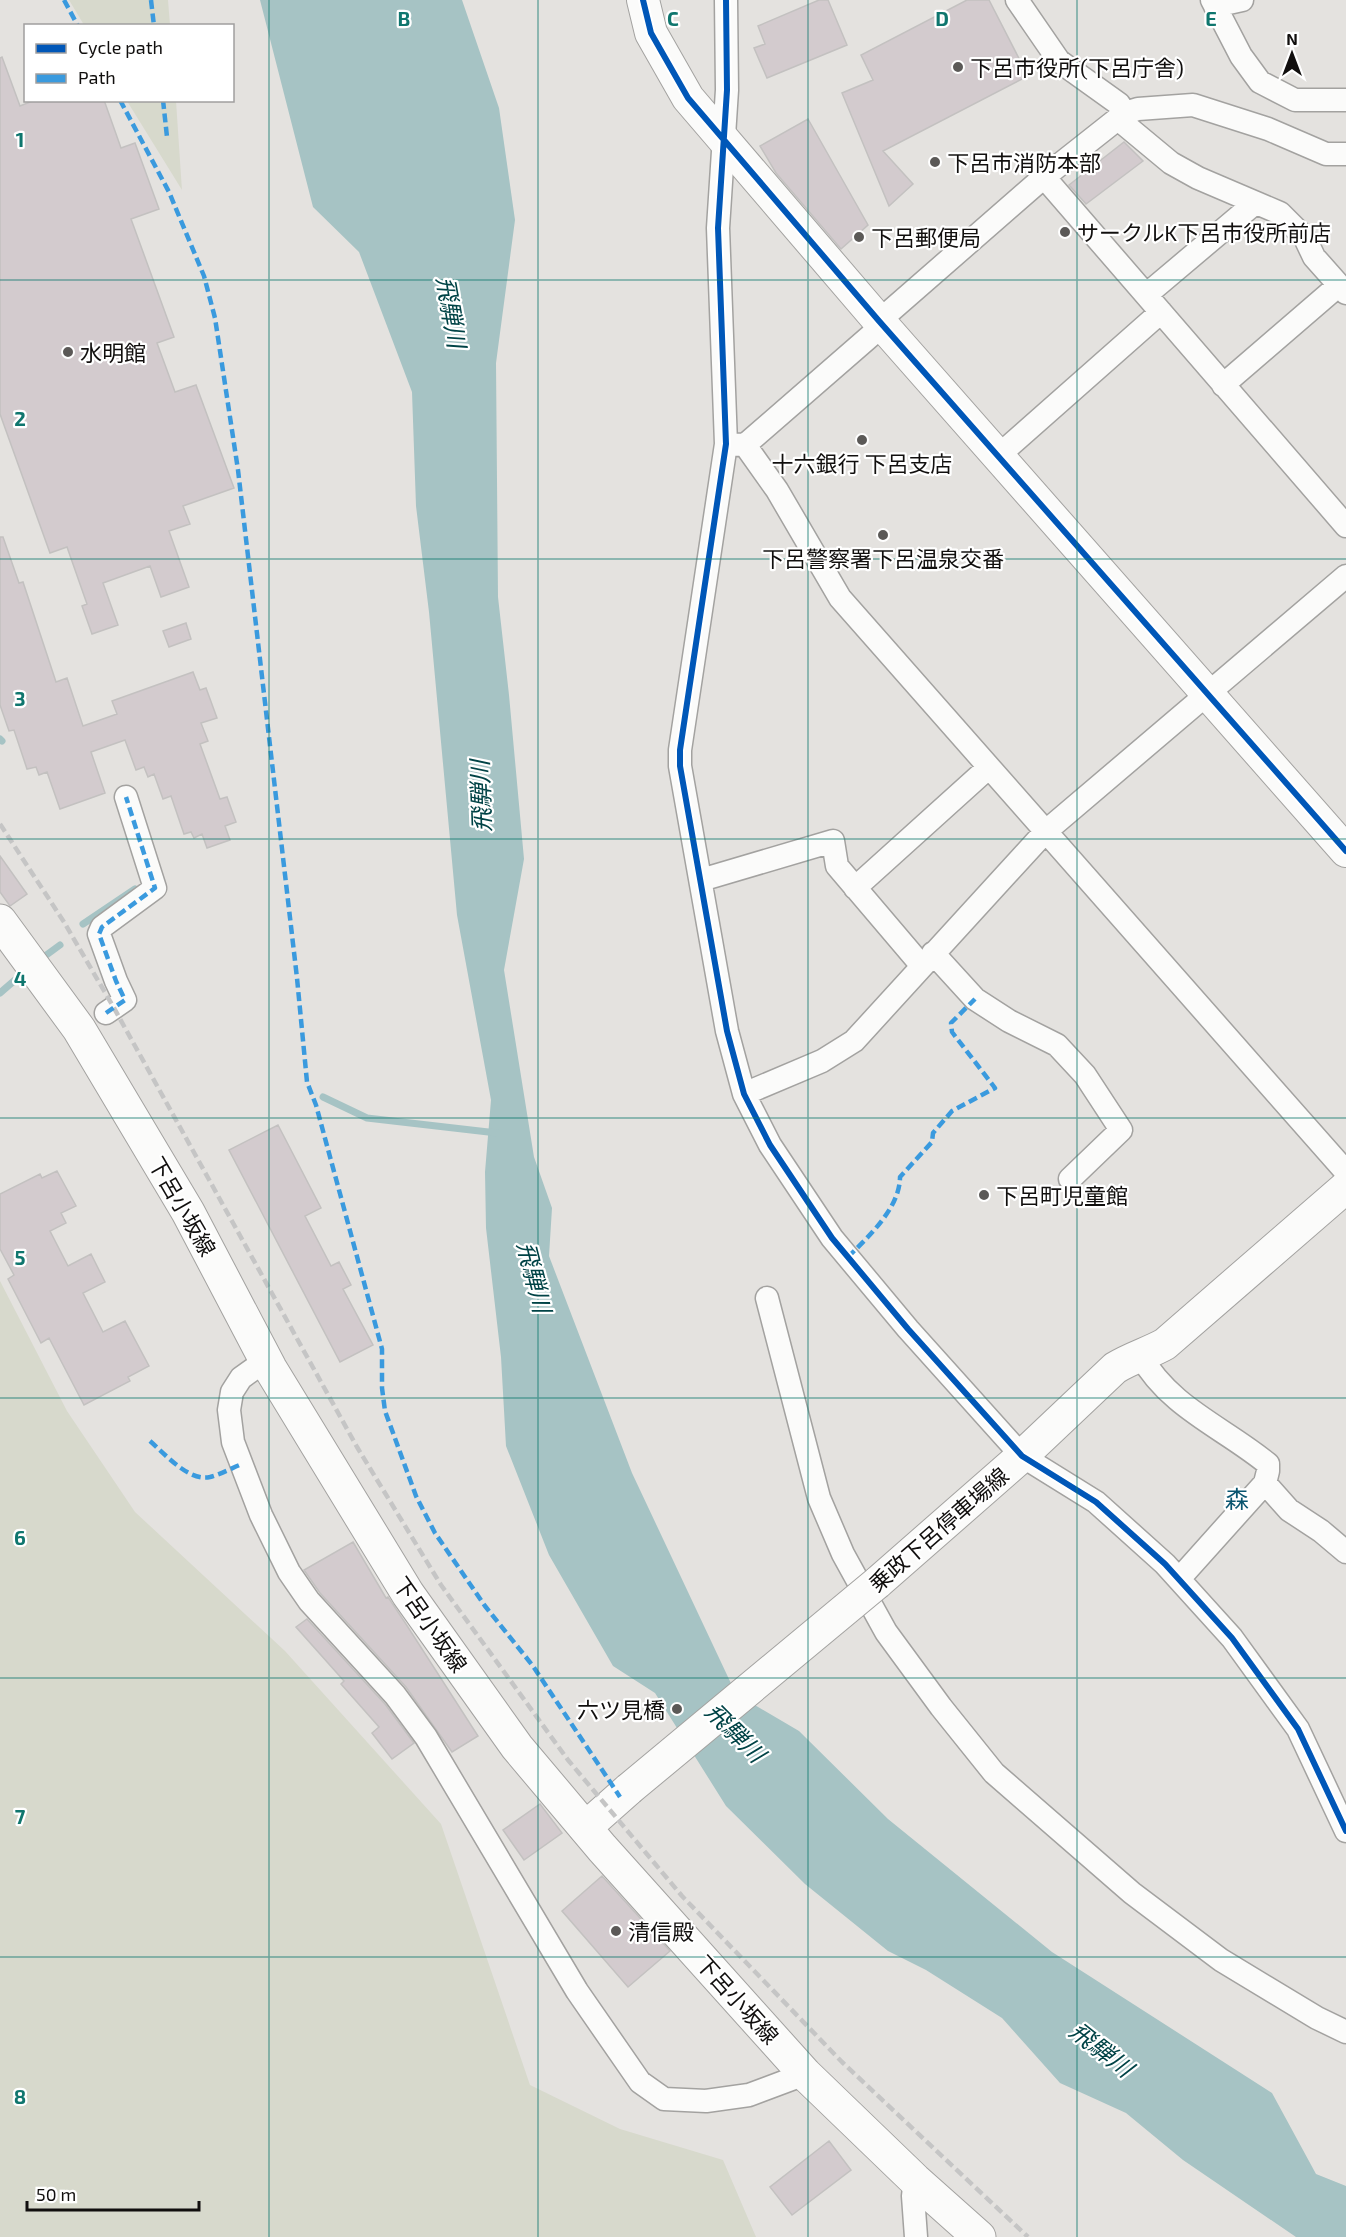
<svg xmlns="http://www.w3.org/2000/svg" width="1346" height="2237" viewBox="0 0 1346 2237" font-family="'Exo 2','Noto Sans JP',sans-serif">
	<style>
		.green { fill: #d7d9cc }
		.water { fill: #a6c3c4 }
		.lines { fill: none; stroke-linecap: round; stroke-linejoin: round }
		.stream { stroke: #a6c3c4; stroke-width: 7 }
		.building { fill: #d3cbce; stroke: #c3c1c0; stroke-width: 1.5 }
		.street-casing { stroke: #a3a2a0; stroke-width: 25 }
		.secondary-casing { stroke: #a3a2a0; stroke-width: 34 }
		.primary-casing { stroke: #a3a2a0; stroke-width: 35 }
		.street { stroke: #fbfbfa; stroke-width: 22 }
		.secondary { stroke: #fbfbfa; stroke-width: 32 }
		.primary { stroke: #fbfbfa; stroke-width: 33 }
		.rail { stroke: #c5c5c5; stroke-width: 4.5; stroke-dasharray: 9 4.5; stroke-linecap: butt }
		.secondary-bridge-casing { stroke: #a3a2a0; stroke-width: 34; stroke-linecap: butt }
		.secondary-bridge { stroke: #fbfbfa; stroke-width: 32 }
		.quiet { stroke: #3a9ade; stroke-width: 4.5; stroke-dasharray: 9 4.5; stroke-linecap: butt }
		.cycleway-casing { stroke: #fff; stroke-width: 10 }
		.cycleway { stroke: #0057b8; stroke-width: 6 }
		.grid { fill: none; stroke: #0f766e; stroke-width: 1.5; stroke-opacity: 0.55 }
		.poi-dot { fill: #5b5957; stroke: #fff; stroke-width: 2 }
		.labels { text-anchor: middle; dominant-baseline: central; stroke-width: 4.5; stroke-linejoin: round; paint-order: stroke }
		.poi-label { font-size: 22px; fill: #110f0e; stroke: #fff; text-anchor: start }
		.street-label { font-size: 22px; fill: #110f0e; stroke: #fff }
		.water-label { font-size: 24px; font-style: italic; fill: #004346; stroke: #fff }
		.neighbourhood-label { font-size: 24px; fill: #0a5570; stroke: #fff }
		.grid-label { font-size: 20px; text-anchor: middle; font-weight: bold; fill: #0f766e; stroke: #fff; stroke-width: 4.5; stroke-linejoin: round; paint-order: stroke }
	</style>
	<rect width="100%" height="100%" fill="#e4e2df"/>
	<path class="green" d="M69,0H168L170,25H84Z
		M127,101H176L182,191V190Z
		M0,1281L67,1411L135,1512L285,1651L441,1824L530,2085L620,2129L723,2160L756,2237H0Z"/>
	<path class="water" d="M260,0H462L499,108L515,220L496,363L498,597L509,695L524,859L504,970L534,1157L552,1208L549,1256L632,1473L736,1694L799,1731L888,1819L1052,1952L1272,2093L1316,2174L1346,2186V2237H1296L1183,2160L1126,2113L1060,2083L1002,2018L926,1970L888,1951L805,1884L726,1806L655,1693L613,1666L549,1555L506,1446L501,1357L486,1228L485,1172L491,1100L457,915L429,612L416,506L412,392L359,252L313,207Z"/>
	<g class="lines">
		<path class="stream" d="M0,739L2,741
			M83,924L135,889
			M45,956L60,945
			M0,993L15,980
			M323,1097L367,1118L497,1133"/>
	</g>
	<path class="building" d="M819,0H828L847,45L767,78L754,48L765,44L758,26Z
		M967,0H989L1028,76L883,151L913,184L889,206L842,93L873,80L861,55Z
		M2,57L20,106L35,100H104L121,148L135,143L159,209L131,219L174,337L157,343L175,392L196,385L234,488L183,506L190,524L169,531L189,587L161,597L150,566L103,583L118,625L92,634L82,606L87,604L67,547L50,553L0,414V58Z
		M808,119L868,225L841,249L776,173L760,146Z
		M1124,142L1143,161L1086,204L1069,185Z
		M0,537H3L19,583L23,582L56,682L67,678L83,726L117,714L112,701L193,672L200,690L206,688L217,718L201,723L208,741L200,744L220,799L227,797L236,822L225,826L230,840L207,848L202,834L194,838L191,832L184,834L171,796L163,799L154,774L148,777L144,767L136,770L125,740L91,752L105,793L60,809L47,772L39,775L36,767L27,769L14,730L9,731L0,705Z
		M186,623L191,639L169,647L163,631Z
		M0,856L27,894L10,906L0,892Z
		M278,1125L321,1208L305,1216L331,1266L339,1262L351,1285L343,1289L373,1345L340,1362L229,1150Z
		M57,1171L76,1206L61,1213L66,1223L50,1231L68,1266L91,1254L105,1282L83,1293L103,1332L125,1321L149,1366L128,1377L130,1381L84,1405L49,1338L41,1343L8,1279L14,1275L0,1249V1194L40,1174L42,1178Z
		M353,1542L386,1598L388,1597L404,1621L478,1736L452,1752L406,1687L320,1593L304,1570Z
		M307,1619L385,1704L414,1743L392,1759L372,1733L379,1727L341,1684L344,1681L296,1627Z
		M540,1804L562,1833L524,1860L503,1830Z
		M602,1876L670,1951L628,1987L562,1911Z
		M829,2141L851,2170L792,2215L770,2187Z"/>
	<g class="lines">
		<g class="street-casing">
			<path id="street" d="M726,0L727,90L718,228L726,444L680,750V766L727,1031L744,1094L770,1145L832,1238L908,1329L1022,1456L1096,1502L1165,1564L1232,1638L1298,1729L1346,1831
				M1017,0L1059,61L1119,104L1125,113
				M1212,0L1241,56L1260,82L1295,100H1346
				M1215,6L1242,0
				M1118,119L1171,163L1198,178L1280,213L1305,238L1314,257L1346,293
				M1044,177L1346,526
				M1146,295L1255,203
				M879,321L1044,177L1125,113L1138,109L1193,105L1268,129L1326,154H1346
				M1223,385L1339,285
				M726,444L745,445L777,490L840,598L1346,1172
				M745,445L883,325
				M998,456L1161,312
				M701,880L833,841L837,866L922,966
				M855,888L988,768
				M933,953L975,999L1009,1021L1057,1045L1085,1075L1121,1130L1070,1179
				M106,1013L125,1000L116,981L99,934L102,927L155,888L126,797
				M744,1094L822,1061L854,1041L1045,832L1346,576
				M767,1298L819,1498L843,1554L886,1632L941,1707L994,1773L1132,1893L1221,1960L1317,2018L1346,2032
				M1140,1355C1170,1408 1223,1427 1268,1464V1471L1265,1483
				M266,1360L241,1378L232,1392L229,1410L233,1442L261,1515L289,1572L309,1601L395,1695L426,1737L577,1991L640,2082L664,2099L706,2101L749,2095L805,2074
				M1179,1579L1265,1483L1289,1510L1321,1531L1346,1552
				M915,2180L913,2196L916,2237"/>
		</g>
		<g class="secondary-casing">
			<path id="secondary" d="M643,0L651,33L688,98L879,321L1346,851
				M877,1583L1022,1456L1115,1368C1131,1358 1149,1353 1165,1344L1346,1187
				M585,1828L629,1789"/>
		</g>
		<g class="primary-casing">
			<path id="primary" d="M0,921L79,1029L188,1212L270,1368L408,1594L517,1747L602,1848L805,2074L915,2180L979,2237"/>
		</g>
		<use href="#street" class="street"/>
		<use href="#secondary" class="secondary"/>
		<use href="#primary" class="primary"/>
		<path class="rail" d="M0,824L64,922L114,1008L357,1447L441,1585L568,1760L682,1896L842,2062L1028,2237"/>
		<g class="secondary-bridge-casing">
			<path id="secondary-bridge" d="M629,1789L877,1583"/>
		</g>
		<use href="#secondary-bridge" class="secondary-bridge"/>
		<path class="quiet" d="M64,0L78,26
			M151,0L154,26
			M120,100L169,192L204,276L215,318L238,470L297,978L307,1082L316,1105L382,1349V1388L385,1411L416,1496L435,1533L485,1606L533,1666L620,1797
			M163,100L167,137
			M106,1013L125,1000L116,981L99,934L102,927L155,888L126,797
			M848,1257C868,1237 900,1208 900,1177L932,1142L933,1133L952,1111L995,1088L952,1032L951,1023L975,999
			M150,1441C165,1454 189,1482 210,1477C221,1474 232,1468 242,1464"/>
		<g class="cycleway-casing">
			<path id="cycleway" d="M643,0L651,33L688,98L879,321L1346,851
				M726,0L727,90L718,228L726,444L680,750V766L727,1031L744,1094L770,1145L832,1238L908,1329L1022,1456L1096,1502L1165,1564L1232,1638L1298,1729L1346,1831"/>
		</g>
		<use href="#cycleway" class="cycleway"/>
	</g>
	<path class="grid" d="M269,0V2237M538,0V2237M808,0V2237M1077,0V2237M0,280H1346M0,559H1346M0,839H1346M0,1118H1346M0,1398H1346M0,1678H1346M0,1957H1346"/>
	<g class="poi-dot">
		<circle cx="958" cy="67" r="6"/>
		<circle cx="935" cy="162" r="6"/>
		<circle cx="1065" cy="232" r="6"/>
		<circle cx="859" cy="237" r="6"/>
		<circle cx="68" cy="352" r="6"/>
		<circle cx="862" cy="440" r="6"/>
		<circle cx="883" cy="535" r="6"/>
		<circle cx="984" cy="1195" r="6"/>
		<circle cx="677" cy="1709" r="6"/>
		<circle cx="616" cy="1931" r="6"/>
	</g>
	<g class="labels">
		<g class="poi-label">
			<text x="970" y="67">下呂市役所(下呂庁舎)</text>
			<text x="947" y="162">下呂市消防本部</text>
			<text x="1077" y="232">サークルK下呂市役所前店</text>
			<text x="871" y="237">下呂郵便局</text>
			<text x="80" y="352">水明館</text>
			<text x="862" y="463" text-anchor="middle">十六銀行 下呂支店</text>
			<text x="883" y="558" text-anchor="middle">下呂警察署下呂温泉交番</text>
			<text x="996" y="1195">下呂町児童館</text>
			<text x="665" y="1709" text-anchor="end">六ツ見橋</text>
			<text x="628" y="1931">清信殿</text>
		</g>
		<g class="street-label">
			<text transform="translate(183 1206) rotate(60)">下呂小坂線</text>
			<text transform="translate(938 1529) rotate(-41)">乗政下呂停車場線</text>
			<text transform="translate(431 1624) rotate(55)">下呂小坂線</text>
			<text transform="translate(738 1999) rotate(48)">下呂小坂線</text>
		</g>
		<g class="water-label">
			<text transform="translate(452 312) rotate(80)">飛騨川</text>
			<text transform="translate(480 796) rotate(-92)">飛騨川</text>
			<text transform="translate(535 1277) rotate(76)">飛騨川</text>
			<text transform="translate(736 1732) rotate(45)">飛騨川</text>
			<text transform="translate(1102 2049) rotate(38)">飛騨川</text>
		</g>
		<g class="neighbourhood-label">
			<text x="1237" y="1498">森</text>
		</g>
	</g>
	<g class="grid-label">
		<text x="404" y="26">B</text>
		<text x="673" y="26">C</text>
		<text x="942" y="26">D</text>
		<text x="1211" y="26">E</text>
		<text x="20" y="147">1</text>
		<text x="20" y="426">2</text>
		<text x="20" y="706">3</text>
		<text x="20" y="986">4</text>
		<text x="20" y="1265">5</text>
		<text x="20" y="1545">6</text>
		<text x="20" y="1824">7</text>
		<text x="20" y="2104">8</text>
	</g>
	<rect x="24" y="24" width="210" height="78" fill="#ffffff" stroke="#a09f9f" stroke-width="1.5"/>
	<rect x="36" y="44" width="30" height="9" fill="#0057b8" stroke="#a09f9f" stroke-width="1.5"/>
	<text x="78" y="54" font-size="18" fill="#110f0e">Cycle path</text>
	<rect x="36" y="74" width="30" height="9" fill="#3a9ade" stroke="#a09f9f" stroke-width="1.5"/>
	<text x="78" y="84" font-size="18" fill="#110f0e">Path</text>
	<g transform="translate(1292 54)" stroke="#ffffff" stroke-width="4.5" paint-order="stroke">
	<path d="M0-4.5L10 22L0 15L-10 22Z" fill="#110f0e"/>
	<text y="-9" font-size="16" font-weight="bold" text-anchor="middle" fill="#110f0e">N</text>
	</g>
	<path d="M27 2201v9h172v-9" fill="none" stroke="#110f0e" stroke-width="3"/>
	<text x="36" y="2201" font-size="18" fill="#110f0e" stroke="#ffffff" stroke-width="4.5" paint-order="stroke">50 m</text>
</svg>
